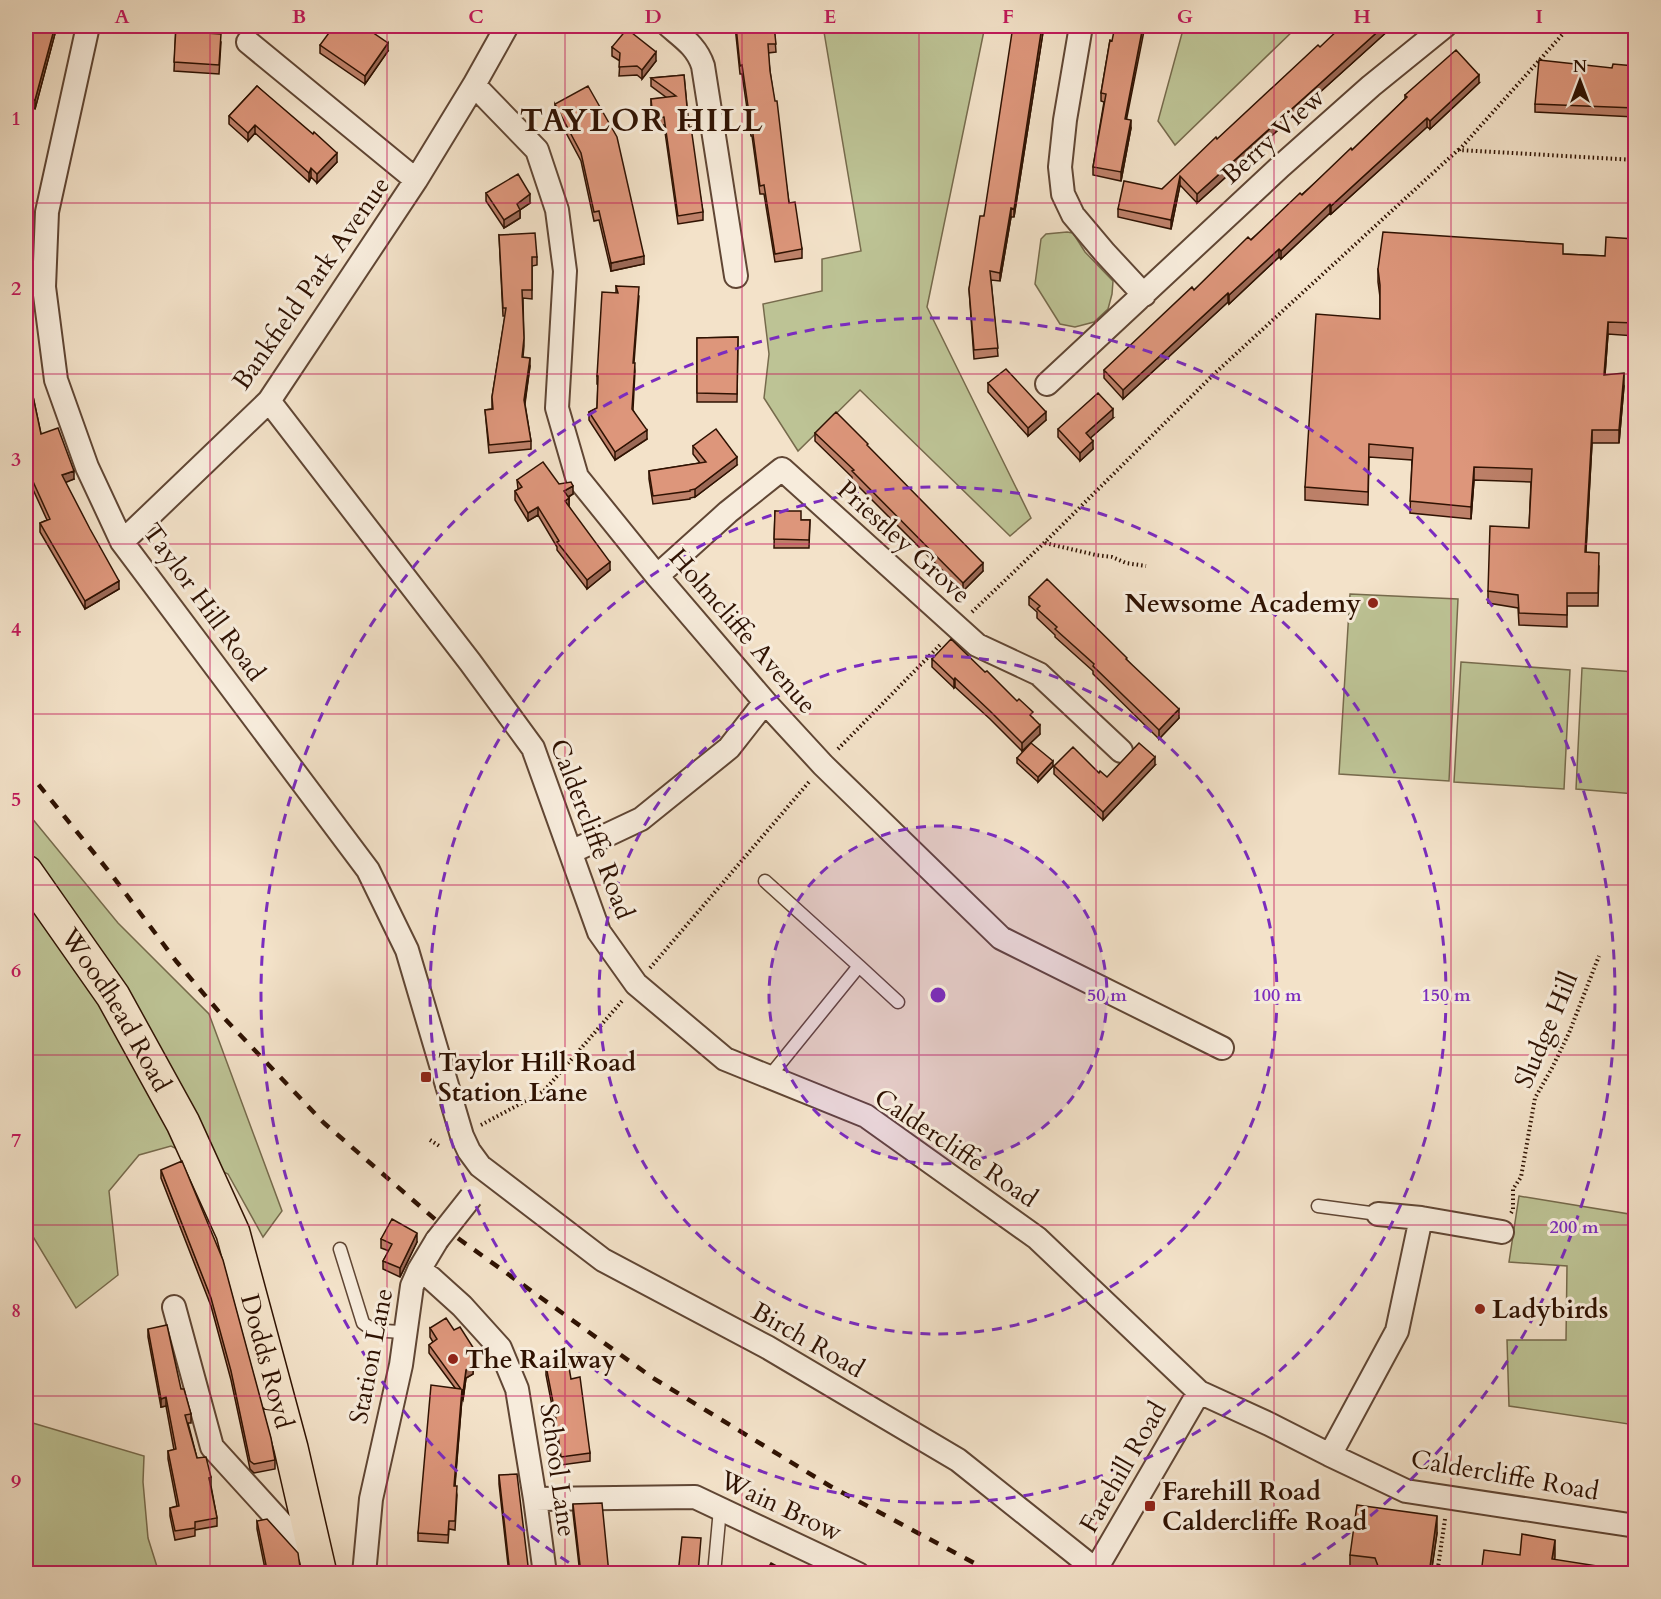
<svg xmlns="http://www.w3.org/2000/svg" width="1661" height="1599" viewBox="0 0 1661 1599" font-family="Cardo,serif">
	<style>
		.green { fill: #bdc395; stroke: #766a4c; stroke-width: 1.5 }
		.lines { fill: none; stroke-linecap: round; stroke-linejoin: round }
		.service-casing { stroke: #604634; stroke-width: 15 }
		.minor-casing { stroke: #604634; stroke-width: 26 }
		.primary-casing { stroke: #2f1202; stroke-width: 36 }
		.path { stroke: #2f1202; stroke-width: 4; stroke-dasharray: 1.5 3; stroke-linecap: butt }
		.service { stroke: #f7ecdc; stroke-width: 12 }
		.minor { stroke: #f7ecdc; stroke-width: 22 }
		.primary { stroke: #f3e2c9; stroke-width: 33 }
		.rail { stroke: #2f1202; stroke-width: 4.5; stroke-dasharray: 10 10; stroke-linecap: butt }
		.minor-bridge-casing { stroke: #604634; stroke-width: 26; stroke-linecap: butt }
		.minor-bridge { stroke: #f7ecdc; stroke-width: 22 }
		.wall { fill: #be816a; stroke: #2f1202; stroke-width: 1.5 }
		.shaded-wall { fill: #9b6956; stroke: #2f1202; stroke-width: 1.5 }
		.building { fill: #dd967b; stroke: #2f1202; stroke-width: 1.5 }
		.grid { fill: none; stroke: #c2185b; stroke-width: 1.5; stroke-opacity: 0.55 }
		.ring { fill: none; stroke: #7b2cbf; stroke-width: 3; stroke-dasharray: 10 8 }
		.poi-dot { fill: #8f2418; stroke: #f7ecdc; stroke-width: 2 }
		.labels { text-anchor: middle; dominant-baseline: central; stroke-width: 6; stroke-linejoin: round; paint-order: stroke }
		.street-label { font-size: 26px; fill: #2f1202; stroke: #f7ecdc }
		.poi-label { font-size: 26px; font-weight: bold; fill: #2f1202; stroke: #f7ecdc; text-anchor: start }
		.district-label { font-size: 32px; font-weight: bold; letter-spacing: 1.5px; fill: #2f1202; stroke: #f7ecdc }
		.centre { fill: #7b2cbf; stroke: #f7ecdc; stroke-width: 3 }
		.ring-label { font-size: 18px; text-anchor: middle; font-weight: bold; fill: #7b2cbf; stroke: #f7ecdc; stroke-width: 6; stroke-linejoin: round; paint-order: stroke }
		.neatline { fill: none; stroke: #c2185b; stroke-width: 2 }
		.grid-label { font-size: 20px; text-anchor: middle; font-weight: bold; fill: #c2185b }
	</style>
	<rect width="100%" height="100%" fill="#f3e2c9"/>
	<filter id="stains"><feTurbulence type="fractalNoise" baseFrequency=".00333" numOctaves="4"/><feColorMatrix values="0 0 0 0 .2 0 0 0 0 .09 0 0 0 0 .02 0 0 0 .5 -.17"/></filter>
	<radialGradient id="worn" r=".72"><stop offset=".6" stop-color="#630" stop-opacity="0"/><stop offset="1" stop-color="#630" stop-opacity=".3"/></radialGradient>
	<path class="green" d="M823,26H985L927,307L1031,518L1010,536L860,390L798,451L764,398L769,354L763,304L822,291V259L861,251Z
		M1184,26H1298L1175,145L1158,121Z
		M1067,232L1073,233L1085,252L1113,281L1112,294L1108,309L1094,322L1075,327L1060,324L1035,284L1041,239L1046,234Z
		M1350,594L1458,599L1449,781L1339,774Z
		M1461,662L1570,670L1564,789L1454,782Z
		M1582,668L1635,672V794L1576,789Z
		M26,811L118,923L209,1014L282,1211L263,1237L228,1174L171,1146L139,1155L109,1191L118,1275L76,1308L26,1225Z
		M1519,1196L1635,1215V1425L1509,1406L1507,1340H1566L1567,1266L1509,1262Z
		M26,1421L144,1456L143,1482L148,1538L159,1573H26Z"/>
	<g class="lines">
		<g class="service-casing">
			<path id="service" d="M765,881L859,966L769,1077
				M859,966L898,1002
				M1318,1206L1378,1214
				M340,1249L363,1323C375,1333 391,1331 406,1332
				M714,1574L720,1509"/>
		</g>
		<g class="minor-casing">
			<path id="minor" d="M88,26L47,212L44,287L56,380L87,467L122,542L368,870L407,950L462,1136L469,1151L480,1166L603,1260L767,1347L958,1460L1101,1574
				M669,26C683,38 697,47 703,66L736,276
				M1081,26L1065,120L1060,167L1063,194L1073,215L1105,253L1144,295
				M248,42L416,180
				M474,85L537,150L557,210L565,271L557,408L577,477L657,576L765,702L823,765L1001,938L1222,1048
				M1047,384L1281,166L1371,86L1445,26
				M269,401L470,662L533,748L599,932L636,984L725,1059L866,1116L1037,1238L1199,1392L1269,1424L1330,1455L1406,1491L1636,1526
				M122,542L269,401L416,180L474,85L507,26
				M657,576L728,512L782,469L977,645L1039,674L1121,751
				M571,852L641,819L729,748L765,702
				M1378,1214L1421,1218
				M419,1270L431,1278L462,1306L500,1348L517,1389L535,1499L545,1574
				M174,1307L212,1447L314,1559
				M1330,1455L1397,1331L1421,1218L1502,1232
				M535,1499L695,1497L858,1574
				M1096,1569L1199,1392
				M364,1574L371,1499L401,1365L412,1286L419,1270L437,1240"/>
		</g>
		<g class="primary-casing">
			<g id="primary">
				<path id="s1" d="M26,872L113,996L183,1123L233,1233L291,1448L320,1574"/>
			</g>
		</g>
		<path class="path" d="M1459,150L1570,26
			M1045,543L1096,555L1112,557L1126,563L1146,566
			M972,612L1044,543L1214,374L1458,150L1636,160
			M838,749L942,643
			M650,968L809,782
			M481,1125L544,1091L622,1001
			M430,1140L441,1147
			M1511,1213L1513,1210V1189L1521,1177L1535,1098L1552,1068L1569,1033L1599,956
			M1437,1574L1445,1519"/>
		<use href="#service" class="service"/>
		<use href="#minor" class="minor"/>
		<use href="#primary" class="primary"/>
		<path class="rail" d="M26,769L111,874L176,961L225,1019L324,1123L452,1234L653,1378L830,1486L978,1565L991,1574"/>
		<g class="minor-bridge-casing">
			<path id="minor-bridge" d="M437,1240L471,1197"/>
		</g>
		<use href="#minor-bridge" class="minor-bridge"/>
	</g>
	<path class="wall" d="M26,26H57L35,109L33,108Z
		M176,26H207V33L221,42L219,74L174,71Z
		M735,26H774L776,52L768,53L770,71L789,203L802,249V258L775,262L764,194H760L752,136H751L742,74H740Z
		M1044,26L1014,217H1011L1000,281L991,280L998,356L974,359L969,289L984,216Z
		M1390,26V29L1197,203L1180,185L1171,229L1118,217V209L1162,189L1320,47Z
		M1110,40L1126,119L1131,128L1121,181L1093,175V167L1104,102L1101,101V93Z
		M320,45L388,51L365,84L320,53Z
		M612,47L656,61L642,79L637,75L619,76L620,61L612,56Z
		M1635,66V117L1535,112V104L1612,68Z
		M684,75L689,128L703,212V220L678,224L664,125L653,127L651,108V99L667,98L651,86V78Z
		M1479,83L1430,129L1427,127L1331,214L1330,213L1281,259L1279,257L1229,304L1228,302L1123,399L1104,378V370L1352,150L1405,99V95Z
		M257,86L337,162L317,183L311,177L309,182L255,133L248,141L229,124V116Z
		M555,104L644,264L611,271L599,220L594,221L581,161L555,112Z
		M486,193L530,203L520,210V218L504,228L486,201Z
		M499,235L537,257V265L532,266V299L523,298L524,346L523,357L530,366L525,404L531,441V449L489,453L485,410L492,409V397L505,316H503Z
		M1635,239V336L1608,334L1605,375L1624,386L1619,443H1592L1586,552L1599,566L1598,606H1567V627L1519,625L1518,608L1488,603V591L1529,528L1531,482L1474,480L1471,519L1410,513L1412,460L1369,457L1368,505L1305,500V487L1380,319V297L1378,282V269L1563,254L1605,256Z
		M616,286L639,296L634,363L635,371L633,410L647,439L615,460L589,420V412L597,408L598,384H597V376L616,292Z
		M738,337L737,402H697V338Z
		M988,383L1046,420L1028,436L988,392Z
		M31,387L41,434L74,479L65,482L119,589L85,609L40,532V523L47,520L30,483L26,485Z
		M1113,418L1090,438L1093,449L1080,461L1058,437V429Z
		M815,433L868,447L983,571L963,591L852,480V477L815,441Z
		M693,446L737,465L695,497L690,498V499L653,504L649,479V471L700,463L693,454Z
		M517,480L559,484L573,494L569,497V507L610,570L587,589L557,550V547L538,515L528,521L515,500V491L518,489Z
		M775,511L801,520H810L809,548H774Z
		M1029,597L1127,660L1179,718L1159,739L1093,674V671L1055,637V635L1037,618V612L1029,605Z
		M932,659L1033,718L1040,734L1022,751L990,719L955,687L954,688L932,667Z
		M1017,758L1053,766L1038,782L1017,763Z
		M1155,765L1103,820L1054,774V766L1099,773L1107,777Z
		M161,1170L275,1460V1469L254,1473L250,1469L231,1380L211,1306L161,1178Z
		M381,1239L417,1242L400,1277L383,1269V1261L389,1251L381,1248Z
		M430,1328L474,1357L473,1374L466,1378L463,1400L462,1398L455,1486L457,1495L455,1530L449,1529L448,1543L418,1541V1533L455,1388L429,1353V1345L433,1342L430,1337Z
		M148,1329L181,1389L191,1414V1423H188L197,1458L211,1477V1486L217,1518V1526L195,1530V1536L175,1540L170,1516V1508L177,1506L168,1459V1451L174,1450L166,1406L161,1407L148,1337Z
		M546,1366L571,1379L590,1453V1461L561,1465L555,1421L546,1375Z
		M499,1475L529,1574H509L499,1484Z
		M573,1504L609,1574H580L573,1513Z
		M257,1521L301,1574H266L257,1529Z
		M1437,1533L1431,1574H1367L1350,1572V1555Z"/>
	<path class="shaded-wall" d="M55,26H57L35,109V100Z
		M1042,26H1044L1014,217V209Z
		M1143,26H1145L1125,127V119Z
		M1384,26H1390V29L1197,203V194Z
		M388,43V51L365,84V76Z
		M656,52V61L642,79V70Z
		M1479,75V83L1430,129V121Z
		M33,100V108L26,150V141Z
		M1427,118V127L1331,214V206Z
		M1131,120V128L1121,181V172Z
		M255,125V133L248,141V133Z
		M337,153V162L317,183V174Z
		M311,168V177L309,182V173Z
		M1180,176V185L1171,229V220Z
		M530,194V203L520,210V218L504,228V220L517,204Z
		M1330,204V213L1281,259V251Z
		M1011,208V217L1000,281V273Z
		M1279,249V257L1229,304V295Z
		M644,256V264L611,271V263Z
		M1228,293V302L1123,399V390Z
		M1608,322V334L1604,387V375Z
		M530,358V366L524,408V400Z
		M1624,373V386L1619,443V430Z
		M1113,409V418L1086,442V433Z
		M1046,412V420L1028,436V428Z
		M647,430V439L615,460V452Z
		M1592,430V443L1585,565V552Z
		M1093,441V449L1080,461V453Z
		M737,457V465L695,497V489Z
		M1474,467V480L1471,519V507Z
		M74,471V479L62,484V475Z
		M30,475V483L26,485V476Z
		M573,486V494L564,499V491Z
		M569,498V506L565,509V501Z
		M538,507V515L528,521V513Z
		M610,562V570L587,589V580Z
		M983,563V571L963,591V583Z
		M119,581V589L85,609V601Z
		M955,678V687L954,688V680Z
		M1179,709V718L1159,739V730Z
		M1040,725V734L1022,751V743Z
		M1155,757V765L1103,820V812Z
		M1053,761V766L1038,782V777Z
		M417,1233V1242L400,1277V1268Z
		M474,1349L473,1374L466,1378L463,1400V1392L466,1370Z
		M462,1389V1398L454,1494V1486Z
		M166,1397V1406L161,1407V1399Z
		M1437,1516V1533L1431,1574H1429Z
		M1555,1540V1557L1553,1574L1552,1559Z"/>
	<path class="building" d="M26,26H55L35,100H33L26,141Z
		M176,26H206V33L221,34L219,65L174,62Z
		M334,26H363L388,43L365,76L320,45Z
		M736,26H774L776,44H768L770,71L775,101H777L789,203L795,202L802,249L775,254L764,185L760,186L752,127H751L742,65L740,66Z
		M1013,26H1042L1014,209L1011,208L1000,273L990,271L998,348L974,350L969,289L980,216H984Z
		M1115,26H1143L1125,119L1131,120L1121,172L1093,167L1106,94L1101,93L1110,40L1112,41Z
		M1342,26H1384L1197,194L1180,176L1171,220L1118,209L1124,181L1162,189L1216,137L1217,139L1318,45L1320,47Z
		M627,29L656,52L642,70L637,66L619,67L620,53L612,47Z
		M1456,50L1479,75L1430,121L1427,118L1331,206L1330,204L1281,251L1279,249L1229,295L1228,293L1123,390L1104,370L1192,287L1194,290L1248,237L1251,240L1300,193L1302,195L1351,148L1352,150L1407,97L1405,95Z
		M1539,60L1612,68L1613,64L1635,66V108L1535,104Z
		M684,75L689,128L691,127L703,212L678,216L664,117L653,118L651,99L676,96L651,78Z
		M257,86L313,134L314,132L337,153L317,174L311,168L309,173L255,125L248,133L229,116Z
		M588,86L617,137L644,256L611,263L599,211L594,212L581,153L555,104Z
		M518,174L530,194L517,204L520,210L504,220L486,193Z
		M1383,232L1563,244V254L1605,256L1606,237L1635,239V323L1608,322L1604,375L1624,373L1619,430H1592L1585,552L1599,553L1598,593H1567V615L1519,613L1518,595L1488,591L1490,526L1529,528L1532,469L1474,467L1471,507L1410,501L1413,448L1369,444L1368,492L1305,487L1316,314L1380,319V285L1378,269Z
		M535,233L537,257H532V290H522L524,338L522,357L530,358L524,400L531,441L489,445L485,410L493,409L492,397L506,308H503L499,235Z
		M616,286L639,287L633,363H635L632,409L647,430L615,452L589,412L597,408L598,376H597L602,292L618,293Z
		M738,337L737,394L697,393V338Z
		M26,353L31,387L41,434L58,428L74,471L62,475L90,529L119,581L85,601L40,523L50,519L30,475L26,476Z
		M1006,369L1046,412L1028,428L988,383Z
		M1098,393L1113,409L1086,433L1093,441L1080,453L1058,429Z
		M836,412L868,444L867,445L983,563L963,583L852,471L854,470L815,433Z
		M716,429L737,457L695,489L690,490V491L653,496L649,471L706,462L693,446Z
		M543,462L559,484L571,482L573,486L564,491L569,498L565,501L610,562L587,580L557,542L559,541L538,507L528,513L515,491L522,487L517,480Z
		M775,511H801V520H810L809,540L774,539Z
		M1047,579L1127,658L1126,659L1179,709L1159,730L1093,666L1094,664L1055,629L1057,627L1037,609L1040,606L1029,597Z
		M951,639L985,672L987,671L1017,701L1019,699L1033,712L1030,715L1040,725L1022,743L990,711L955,678L954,680L932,659Z
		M1031,743L1053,761L1038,777L1017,758Z
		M1139,743L1155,757L1103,812L1054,766L1073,747L1099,773L1100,771L1107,777Z
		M182,1161L223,1260L271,1438L275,1460L254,1464L250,1461L231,1371L211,1298L161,1170Z
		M392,1219L417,1233L400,1268L383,1261L392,1244L381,1239Z
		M446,1318L454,1330L460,1327L474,1349L473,1365L466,1370L463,1392L462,1389L454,1486H457L455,1521H449L448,1535L418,1533L431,1385L461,1389L429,1345L437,1339L430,1328Z
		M167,1325L181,1389H184L191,1414L185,1415L197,1458L206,1457L211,1477L209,1478L217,1518L195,1522V1528L175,1531L170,1508L179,1506L168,1451L176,1449L166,1397L161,1399L148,1329Z
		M568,1362L571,1379L580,1377L590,1453L561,1457L555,1412L546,1366Z
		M517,1474L529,1574H510L499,1475Z
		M602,1503L609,1574H581L573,1504Z
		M1357,1505L1437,1516L1429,1574H1381L1375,1558L1350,1555Z
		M267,1519L298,1553L301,1574H274L273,1569L267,1570L257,1521Z
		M1522,1534L1555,1540L1552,1559L1635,1572V1574H1481L1484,1550L1520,1555Z
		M682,1537L701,1538L698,1574H678Z
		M771,1563L791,1574H765Z
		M838,1568L839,1574H818Z"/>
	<path class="grid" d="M210,26V1574M387,26V1574M565,26V1574M742,26V1574M919,26V1574M1096,26V1574M1274,26V1574M1451,26V1574M26,203H1636M26,374H1636M26,544H1636M26,714H1636M26,885H1636M26,1055H1636M26,1225H1636M26,1396H1636"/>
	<circle cx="938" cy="995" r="169" fill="#7b2cbf" fill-opacity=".12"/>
	<g class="ring">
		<circle cx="938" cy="995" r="169"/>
		<circle cx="938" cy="995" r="339"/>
		<circle cx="938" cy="995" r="508"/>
		<path d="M584 1572A677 677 0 1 1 1292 1572"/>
	</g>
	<g class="poi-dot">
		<circle cx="1373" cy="603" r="6"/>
		<rect x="420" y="1071" width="12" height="12" rx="3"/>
		<circle cx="1480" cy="1309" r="6"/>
		<circle cx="453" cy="1359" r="6"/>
		<rect x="1144" y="1500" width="12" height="12" rx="3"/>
	</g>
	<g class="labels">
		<g class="street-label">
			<text transform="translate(1273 136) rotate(-42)">Berry View</text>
			<text transform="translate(311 283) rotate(-55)">Bankfield Park Avenue</text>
			<text transform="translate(904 542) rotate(42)">Priestley Grove</text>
			<text transform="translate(204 602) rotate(54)">Taylor Hill Road</text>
			<text transform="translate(743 631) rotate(49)">Holmcliffe Avenue</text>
			<text transform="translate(592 829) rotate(69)">Caldercliffe Road</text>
			<text stroke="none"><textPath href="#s1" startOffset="165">Woodhead Road</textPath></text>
			<text transform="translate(1546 1030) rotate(-67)">Sludge Hill</text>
			<text transform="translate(956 1148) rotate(34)">Caldercliffe Road</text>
			<text transform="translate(808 1340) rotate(30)">Birch Road</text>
			<text transform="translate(371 1356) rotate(-79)">Station Lane</text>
			<text stroke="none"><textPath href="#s1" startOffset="550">Dodds Royd</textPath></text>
			<text transform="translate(1123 1467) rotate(-60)">Farehill Road</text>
			<text transform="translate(558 1470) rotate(82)">School Lane</text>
			<text transform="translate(1505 1475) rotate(10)">Caldercliffe Road</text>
			<text transform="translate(781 1506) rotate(25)">Wain Brow</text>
		</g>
		<g class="poi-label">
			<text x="1361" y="603" text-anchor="end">Newsome Academy</text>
			<text x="438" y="1062">Taylor Hill Road<tspan x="438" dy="30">Station Lane</tspan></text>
			<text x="1492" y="1309">Ladybirds</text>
			<text x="465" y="1359">The Railway</text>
			<text x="1162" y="1491">Farehill Road<tspan x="1162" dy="30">Caldercliffe Road</tspan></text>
		</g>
		<g class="district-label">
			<text x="642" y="121">TAYLOR HILL</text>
		</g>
	</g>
	<circle cx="938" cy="995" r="9" class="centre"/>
	<g class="ring-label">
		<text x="1107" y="1001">50 m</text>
		<text x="1277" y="1001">100 m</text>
		<text x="1446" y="1001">150 m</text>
		<text x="1574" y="1233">200 m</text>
	</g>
	<rect width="1661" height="1599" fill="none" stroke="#f3e2c9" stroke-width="66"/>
	<g transform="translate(1580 81)" stroke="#f7ecdc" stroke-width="4.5" paint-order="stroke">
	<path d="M0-4.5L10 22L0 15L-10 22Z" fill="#2f1202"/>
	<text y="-9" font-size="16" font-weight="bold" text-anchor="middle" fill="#2f1202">N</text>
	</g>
	<rect x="33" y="33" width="1595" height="1533" class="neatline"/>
	<g class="grid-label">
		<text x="122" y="23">A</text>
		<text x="299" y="23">B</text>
		<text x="476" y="23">C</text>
		<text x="653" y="23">D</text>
		<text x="830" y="23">E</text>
		<text x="1008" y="23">F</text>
		<text x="1185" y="23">G</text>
		<text x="1362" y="23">H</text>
		<text x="1539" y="23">I</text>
		<text x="16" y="125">1</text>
		<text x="16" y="295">2</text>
		<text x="16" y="466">3</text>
		<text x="16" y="636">4</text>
		<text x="16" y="806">5</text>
		<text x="16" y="977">6</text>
		<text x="16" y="1147">7</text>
		<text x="16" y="1317">8</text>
		<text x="16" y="1488">9</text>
	</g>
	<rect width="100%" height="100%" filter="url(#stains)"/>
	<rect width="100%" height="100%" fill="url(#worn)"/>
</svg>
